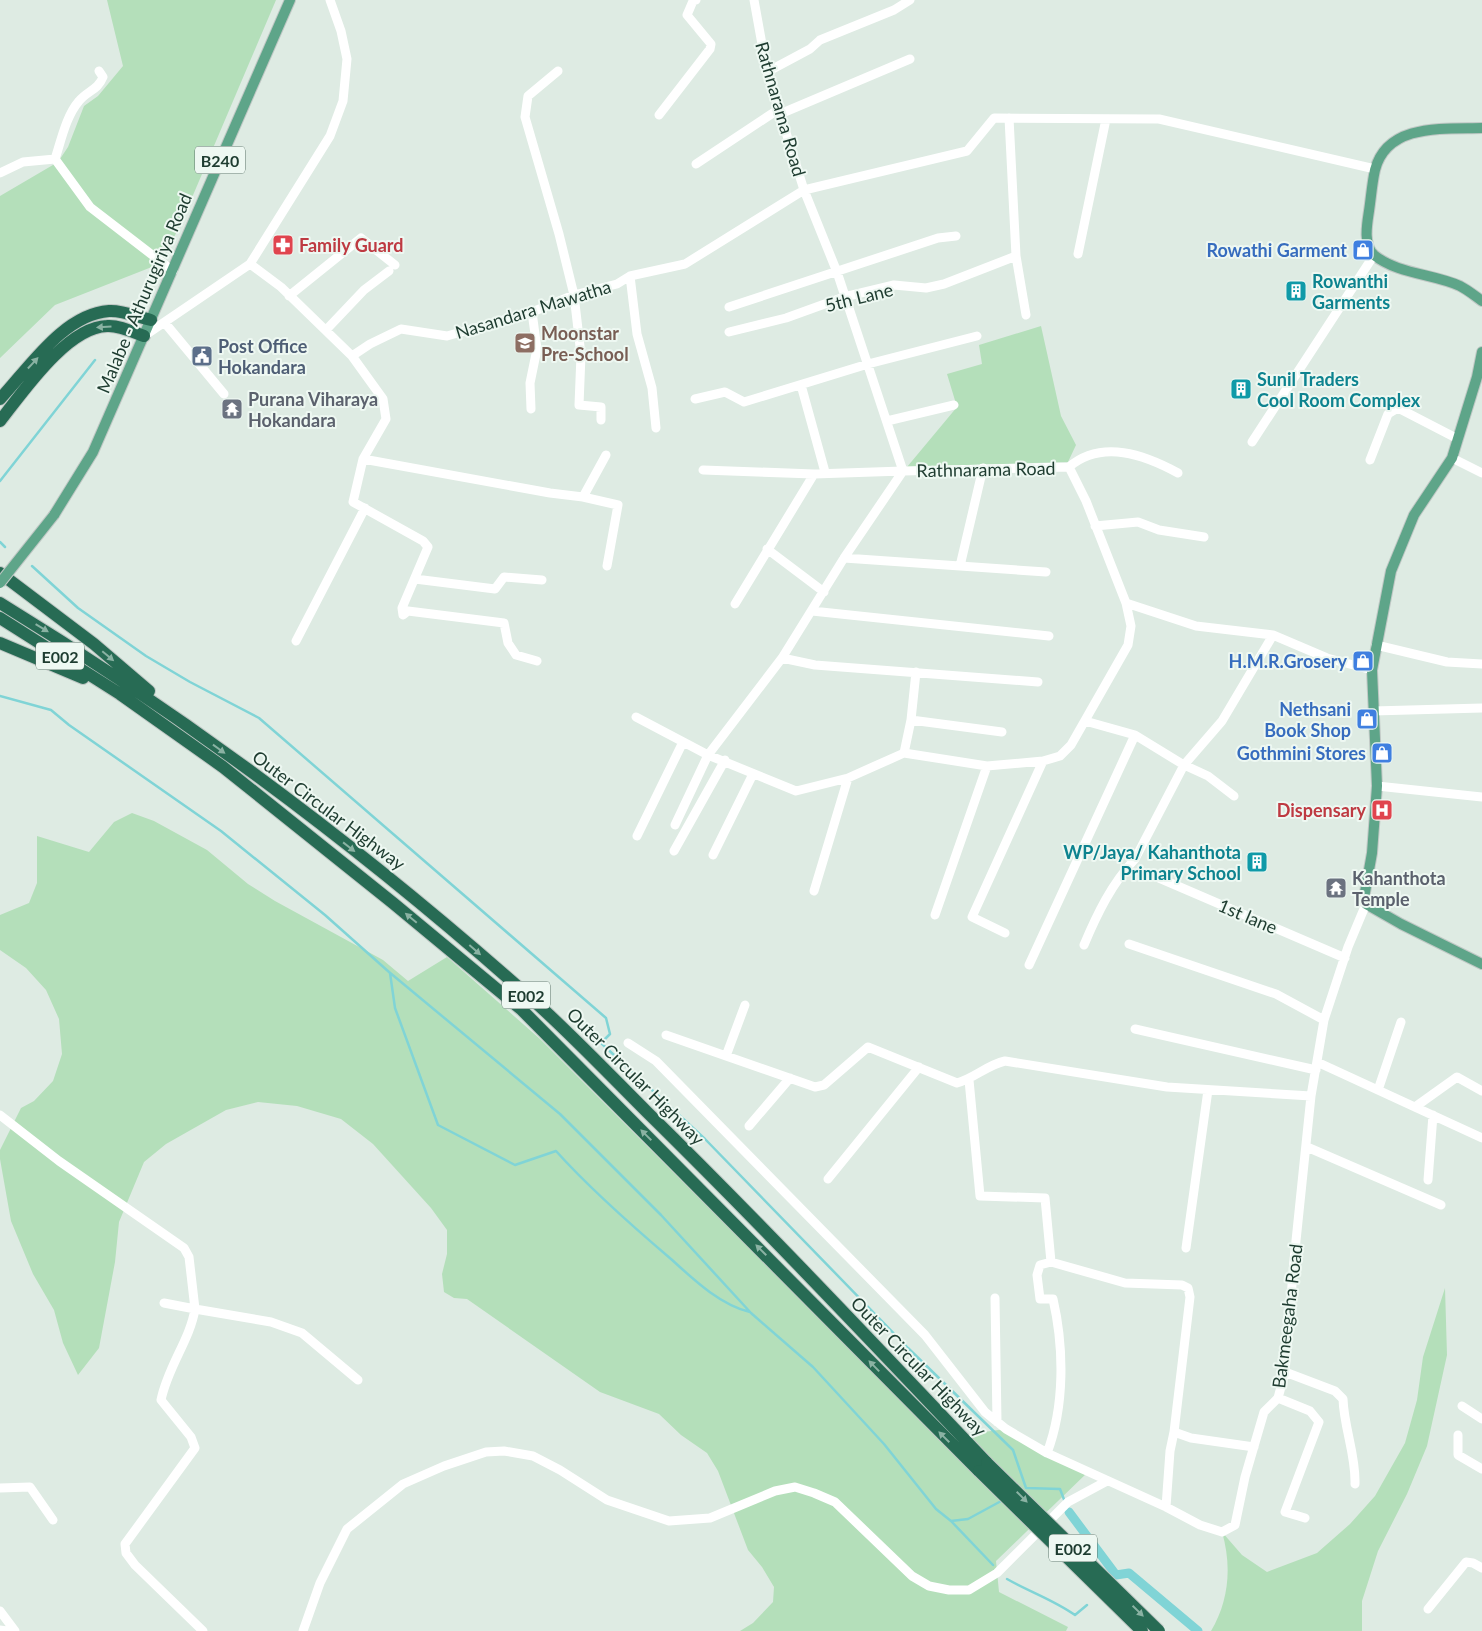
<svg xmlns="http://www.w3.org/2000/svg" width="1482" height="1631" viewBox="0 0 1482 1631" font-family="Lato,sans-serif">
	<style>
		.green { fill: #b4dfba }
		.lines { fill: none; stroke-linecap: round; stroke-linejoin: round }
		.stream { stroke: #80d4d6; stroke-width: 2.5 }
		.canal { stroke: #80d4d6; stroke-width: 9 }
		.major-casing { stroke: #c0c8c5; stroke-width: 12 }
		.highway-casing { stroke: #c0c8c5; stroke-width: 14 }
		.minor { stroke: #fff; stroke-width: 9 }
		.major { stroke: #5ea589; stroke-width: 10 }
		.highway { stroke: #276b54; stroke-width: 12 }
		.major-bridge-casing { stroke: #c0c8c5; stroke-width: 12; stroke-linecap: butt }
		.highway-bridge-casing { stroke: #c0c8c5; stroke-width: 14; stroke-linecap: butt }
		.major-bridge { stroke: #5ea589; stroke-width: 10 }
		.highway-bridge { stroke: #276b54; stroke-width: 12 }
		.oneway { fill: #8ab2a3 }
		.labels { text-anchor: middle; dominant-baseline: central; stroke-width: 4; stroke-linejoin: round; paint-order: stroke }
		.shield { fill: #eef8f2; stroke: #5c746a; stroke-width: 1 }
		.shield-label { font-size: 16px; font-weight: bold; fill: #1e3c30 }
		.street-label { font-size: 18px; fill: #1e3c30; stroke: #eef8f2 }
		.health-label { font-size: 18px; font-weight: bold; fill: #be3a42; stroke: #eef8f2; text-anchor: start }
		.shop-label { font-size: 18px; font-weight: bold; fill: #366cbe; stroke: #eef8f2; text-anchor: end }
		.culture-label { font-size: 18px; font-weight: bold; fill: #0d838f; stroke: #eef8f2; text-anchor: start }
		.education-label { font-size: 18px; font-weight: bold; fill: #785e54; stroke: #eef8f2; text-anchor: start }
		.service-label { font-size: 18px; font-weight: bold; fill: #4e5e75; stroke: #eef8f2; text-anchor: start }
		.worship-label { font-size: 18px; font-weight: bold; fill: #5b616d; stroke: #eef8f2; text-anchor: start }
	</style>
	<rect width="100%" height="100%" fill="#deebe3"/>
	<path class="green" d="M107,0H276L185,214L162,263L55,305L0,358V196L58,162L68,147L84,106L98,96L123,66Z
		M1041,326L1061,416L1076,445L1068,462L907,467L957,407L947,374L982,364L979,345Z
		M132,813L154,821L207,850L248,884L275,901L383,960L408,981L447,957L540,1039L939,1438L1006,1429L1088,1472L996,1561L999,1592L1068,1627L1066,1631H740L753,1623L773,1602L774,1587L762,1567L748,1550L718,1471L707,1453L681,1435L659,1414L600,1392L467,1299L454,1298L444,1292L442,1274L447,1254V1230L431,1208L373,1144L341,1119L297,1106L258,1102L226,1110L166,1144L144,1162L119,1222L115,1262L99,1348L78,1375L63,1343L54,1310L33,1274L11,1221L0,1159V1150L21,1108L34,1101L53,1081L62,1054L59,1019L46,990L26,968L0,950V915L29,903L37,883V836L89,852L114,822Z
		M1445,1288L1447,1355L1427,1446L1407,1494L1378,1551L1362,1601V1631H1211C1229,1601 1232,1566 1222,1532L1242,1555L1267,1572L1317,1553L1350,1524L1375,1496L1405,1443L1417,1400L1423,1357Z"/>
	<g class="lines">
		<path class="stream" d="M0,481L95,360
			M0,542L5,547
			M32,566L78,608L146,656L190,682L259,718L606,1018L610,1034L601,1043L705,1139L908,1348L1013,1450L1026,1488L1060,1489L1065,1502
			M0,696L51,710L69,725L221,831L325,915L389,972L560,1114L661,1215L751,1313L813,1367L884,1444L936,1509L951,1521L968,1519L1003,1500
			M390,973L395,1008L438,1125L515,1165L556,1151C591,1190 631,1225 671,1259C693,1279 720,1305 750,1312
			M1067,1507L1069,1512
			M951,1521L993,1565
			M1007,1579C1030,1592 1054,1600 1075,1615L1087,1605"/>
		<path class="canal" d="M1069,1512L1116,1575L1129,1573L1198,1631"/>
		<g class="major-casing">
			<path id="major" d="M1482,128C1444,129 1387,123 1375,170C1372,183 1371,198 1369,211C1367,224 1363,245 1374,255C1397,274 1434,274 1460,286C1468,290 1475,296 1482,301
				M1482,352L1477,377L1452,458L1414,515L1391,571L1372,670L1377,786L1372,853L1364,898L1366,904L1401,924L1482,964
				M54,515L93,452L290,0"/>
		</g>
		<g class="highway-casing">
			<path id="highway" d="M0,399C29,368 64,314 109,311C122,310 138,317 151,320
				M0,421C23,392 67,327 107,326C119,325 133,332 144,336
				M0,573L94,644L149,691
				M0,603C190,719 368,853 534,1001C573,1036 610,1075 647,1112C763,1226 875,1345 987,1463
				M0,618L120,694L223,767L393,903L522,1010L979,1471
				M0,643L83,678"/>
		</g>
		<path class="minor" d="M754,0L767,72L804,190L837,272L903,471L1069,467L1086,501L1126,603L1196,626L1273,635L1327,658L1372,670
			M558,71L528,96L525,117L559,234L574,295L581,355L579,405L601,407V420
			M767,72L810,49L820,40L894,10L910,0
			M780,114L910,59
			M659,115L710,49L711,44L687,15L693,1L696,0
			M1009,118L1016,256L1026,315
			M55,159C61,141 66,116 79,101C87,91 98,90 103,77L99,71
			M696,164L779,109
			M0,173L23,162L55,159L90,207L173,271
			M1078,254L1106,119
			M250,264L281,287L352,356L370,344L401,329L447,336L532,312L574,295L617,284L630,276L685,264L804,190L967,151L994,118L1159,119L1375,169
			M630,276L637,334L652,388L656,428
			M289,296L361,238L395,265
			M729,307L938,238L956,236
			M165,323L224,394
			M326,330L364,290L389,271
			M729,332L786,318L844,297L894,285L926,288L944,284L1016,256
			M144,336L250,264L330,136L343,101L347,59L341,31L330,0
			M352,356L383,399L386,419L363,459L550,493L583,497L618,505L607,566
			M801,385L825,472
			M695,399L725,392L744,402L868,364L977,336
			M531,409L530,383L537,349L532,312
			M887,421L954,405
			M1252,442L1374,255
			M1452,458L1482,473
			M363,459L353,502L423,541L428,547L402,608L403,615L408,611L504,623L508,643L516,655L537,661
			M1370,460L1388,414L1398,408L1458,439
			M1069,467C1102,439 1145,455 1178,473
			M583,497L606,455
			M1095,526L1138,522L1159,530L1204,537
			M767,549L824,592
			M844,558L1046,572
			M960,566L983,468
			M415,579L495,589L504,577L542,580
			M735,604L814,474
			M812,611L1049,636
			M296,641L365,508
			M1376,645L1447,662L1482,664
			M782,658L815,665L1038,682
			M916,672L911,720L1002,732
			M1373,711L1482,708
			M636,717L708,755L796,791L848,778L904,753L987,766L1043,761L1060,756L1071,745L1128,645L1131,626L1126,603
			M1085,721L1135,735L1184,765L1208,776L1234,796
			M904,753L911,720
			M1377,786L1482,797
			M675,825L708,755L782,658L844,558L903,471L814,474L703,470
			M637,836L683,742
			M674,851L725,760
			M713,855L753,774
			M1152,875L1345,958
			M814,891L848,778
			M935,915L987,766
			M1005,933L972,917L1043,761
			M1129,944L1276,994L1324,1020
			M1084,945C1097,914 1112,883 1135,859L1184,765L1222,721L1273,635
			M1029,965L1135,735
			M1135,1029L1316,1070
			M666,1035L815,1087L824,1085L868,1047L957,1083C975,1078 987,1065 1005,1061L1167,1087L1311,1096
			M628,1043L656,1061L925,1335L985,1412L1006,1429L1047,1453L1166,1507L1200,1525L1222,1532L1235,1525L1245,1477L1264,1412L1278,1398L1285,1372L1294,1260L1311,1096L1324,1020L1348,947L1366,904
			M726,1056L745,1005
			M1317,1062L1482,1138
			M969,1080L980,1196L1045,1198L1051,1262
			M1378,1090L1401,1022
			M1415,1107L1457,1077L1482,1091
			M0,1115L59,1161L184,1248L189,1257L195,1309L164,1303
			M749,1126L790,1078
			M1307,1147L1441,1205
			M828,1179L919,1067
			M1428,1180L1433,1115
			M1186,1248L1208,1090
			M995,1298L997,1422
			M1285,1372L1335,1391L1343,1399C1344,1428 1356,1455 1355,1484
			M1278,1398L1310,1411L1319,1422L1285,1512L1305,1518
			M1462,1406L1482,1419
			M1458,1435V1455L1482,1469
			M1047,1453C1065,1406 1064,1347 1053,1299H1040L1037,1275L1040,1265L1051,1262L1125,1283L1182,1285L1188,1288L1190,1297L1174,1432L1191,1438L1254,1447
			M0,1488L30,1487L53,1520
			M1166,1507L1170,1451L1174,1432
			M1428,1609L1466,1562L1473,1563L1482,1568
			M0,1611L15,1631
			M0,1630L7,1631
			M203,1631L135,1565L126,1553L125,1544L195,1448L191,1437L161,1400C168,1366 190,1340 195,1309L271,1322L302,1333L358,1380
			M303,1631L320,1583L347,1529L403,1484L444,1466L486,1452L504,1451L533,1456L560,1470L607,1500L669,1521L710,1518L775,1491L795,1487L814,1493L835,1502L912,1576L929,1586L949,1590H969L997,1573L1068,1502L1107,1481"/>
		<use href="#major" class="major"/>
		<use href="#highway" class="highway"/>
		<g class="major-bridge-casing">
			<path id="major-bridge" d="M0,583L54,515"/>
		</g>
		<g class="highway-bridge-casing">
			<path id="highway-bridge" d="M987,1463L1159,1631
				M979,1471L1142,1631"/>
		</g>
		<use href="#major-bridge" class="major-bridge"/>
		<use href="#highway-bridge" class="highway-bridge"/>
	</g>
	<defs><path id="oneway-solid" d="M-6-.8H1V-3.2L6.5 0L1 3.2V.8H-6Z" transform="scale(1.25)"/></defs>
	<g class="oneway">
		<use href="#oneway-solid" transform="translate(104 327) rotate(176)"/>
		<use href="#oneway-solid" transform="translate(33 363) rotate(-47)"/>
		<use href="#oneway-solid" transform="translate(42 628) rotate(31)"/>
		<use href="#oneway-solid" transform="translate(108 656) rotate(40)"/>
		<use href="#oneway-solid" transform="translate(219 749) rotate(36)"/>
		<use href="#oneway-solid" transform="translate(349 847) rotate(38)"/>
		<use href="#oneway-solid" transform="translate(411 918) rotate(-140)"/>
		<use href="#oneway-solid" transform="translate(475 950) rotate(41)"/>
		<use href="#oneway-solid" transform="translate(646 1135) rotate(-135)"/>
		<use href="#oneway-solid" transform="translate(761 1250) rotate(-135)"/>
		<use href="#oneway-solid" transform="translate(874 1366) rotate(-134)"/>
		<use href="#oneway-solid" transform="translate(944 1437) rotate(-135)"/>
		<use href="#oneway-solid" transform="translate(1022 1497) rotate(45)"/>
		<use href="#oneway-solid" transform="translate(1138 1611) rotate(44)"/>
	</g>
	<defs>
		<g id="pharmacy-square" transform="scale(1.125)"><rect x="-9" y="-9" width="18" height="18" rx="4" fill="#e0444e" stroke="#eef8f2"/><path d="M-2-6h4v4h4v4h-4v4h-4v-4h-4v-4h4Z" fill="#fff"/></g>
		<g id="shop-square" transform="scale(1.125)"><rect x="-9" y="-9" width="18" height="18" rx="4" fill="#3f7fe0" stroke="#eef8f2"/><path d="M-5-2.5h2.3a2.7 3.5 0 0 1 5.4 0H5L5.5 6h-11ZM-1.5-2.5h3a1.5 2.3 0 0 0-3 0Z" fill="#fff"/></g>
		<g id="building-square" transform="scale(1.125)"><rect x="-9" y="-9" width="18" height="18" rx="4" fill="#0f9aa8" stroke="#eef8f2"/><path d="M-4-6H4V6H1V3H-1V6H-4ZM-2.5-4.3h1.7v1.8h-1.7ZM.8-4.3h1.7v1.8H.8ZM-2.5-1h1.7V.8h-1.7ZM.8-1h1.7V.8H.8Z" fill="#fff"/></g>
		<g id="school-square" transform="scale(1.125)"><rect x="-9" y="-9" width="18" height="18" rx="4" fill="#8d6e63" stroke="#eef8f2"/><path d="M0-5L7-2L0 1L-7-2ZM-4 1L0 2.5L4 1V4Q0 6-4 4Z" fill="#fff"/></g>
		<g id="civic-square" transform="scale(1.125)"><rect x="-9" y="-9" width="18" height="18" rx="4" fill="#5c6f8a" stroke="#eef8f2"/><path d="M-.6-6.5H3V-4.5H.6V-3L4-1V1h2V6H-6V1h2V-1L-.6-3ZM-1.2 2.5V6h2.4V2.5Z" fill="#fff"/></g>
		<g id="temple-square" transform="scale(1.125)"><rect x="-9" y="-9" width="18" height="18" rx="4" fill="#6b7280" stroke="#eef8f2"/><path d="M0-6L5-2H3V0L6.5 2.5H4V6H1.5V3h-3V6H-4V2.5H-6.5L-3 0V-2H-5Z" fill="#fff"/></g>
		<g id="hospital-square" transform="scale(1.125)"><rect x="-9" y="-9" width="18" height="18" rx="4" fill="#e0444e" stroke="#eef8f2"/><path d="M-5-5h3v3.5h4V-5h3V5h-3V1.5h-4V5h-3Z" fill="#fff"/></g>
	</defs>
	<g fill-rule="evenodd">
		<use href="#pharmacy-square" x="283" y="245"/>
		<use href="#shop-square" x="1363" y="250"/>
		<use href="#building-square" x="1296" y="291"/>
		<use href="#school-square" x="525" y="343"/>
		<use href="#civic-square" x="202" y="356"/>
		<use href="#building-square" x="1241" y="389"/>
		<use href="#temple-square" x="232" y="409"/>
		<use href="#shop-square" x="1363" y="661"/>
		<use href="#shop-square" x="1367" y="719"/>
		<use href="#shop-square" x="1382" y="753"/>
		<use href="#hospital-square" x="1382" y="810"/>
		<use href="#building-square" x="1257" y="862"/>
		<use href="#temple-square" x="1336" y="888"/>
	</g>
	<g class="labels">
		<g class="shield">
			<rect x="195" y="146.5" width="50" height="27" rx="4"/>
			<rect x="36" y="642.5" width="48" height="27" rx="4"/>
			<rect x="502" y="981.5" width="48" height="27" rx="4"/>
			<rect x="1049" y="1534.5" width="48" height="27" rx="4"/>
		</g>
		<g class="shield-label">
			<text x="220" y="160">B240</text>
			<text x="60" y="656">E002</text>
			<text x="526" y="995">E002</text>
			<text x="1073" y="1548">E002</text>
		</g>
		<g class="street-label">
			<text transform="translate(781 109) rotate(74)">Rathnarama Road</text>
			<text transform="translate(144 293) rotate(-67)">Malabe - Athurugiriya Road</text>
			<text transform="translate(859 297) rotate(-14)">5th Lane</text>
			<text transform="translate(533 309) rotate(-17)">Nasandara Mawatha</text>
			<text transform="translate(986 469) rotate(-1)">Rathnarama Road</text>
			<text transform="translate(329 810) rotate(37)">Outer Circular Highway</text>
			<text transform="translate(1248 916) rotate(23)">1st lane</text>
			<text transform="translate(636 1076) rotate(45)">Outer Circular Highway</text>
			<text transform="translate(1287 1316) rotate(-83)">Bakmeegaha Road</text>
			<text transform="translate(919 1366) rotate(46)">Outer Circular Highway</text>
		</g>
		<g class="health-label">
			<text x="299" y="245">Family Guard</text>
			<text x="1366" y="810" text-anchor="end">Dispensary</text>
		</g>
		<g class="shop-label">
			<text x="1347" y="250">Rowathi Garment</text>
			<text x="1347" y="661">H.M.R.Grosery</text>
			<text x="1351" y="709">Nethsani<tspan x="1351" dy="21">Book Shop</tspan></text>
			<text x="1366" y="753">Gothmini Stores</text>
		</g>
		<g class="culture-label">
			<text x="1312" y="281">Rowanthi<tspan x="1312" dy="21">Garments</tspan></text>
			<text x="1257" y="379">Sunil Traders<tspan x="1257" dy="21">Cool Room Complex</tspan></text>
			<text x="1241" y="852" text-anchor="end">WP/Jaya/ Kahanthota<tspan x="1241" dy="21">Primary School</tspan></text>
		</g>
		<g class="education-label">
			<text x="541" y="333">Moonstar<tspan x="541" dy="21">Pre-School</tspan></text>
		</g>
		<g class="service-label">
			<text x="218" y="346">Post Office<tspan x="218" dy="21">Hokandara</tspan></text>
		</g>
		<g class="worship-label">
			<text x="248" y="399">Purana Viharaya<tspan x="248" dy="21">Hokandara</tspan></text>
			<text x="1352" y="878">Kahanthota<tspan x="1352" dy="21">Temple</tspan></text>
		</g>
	</g>
</svg>
